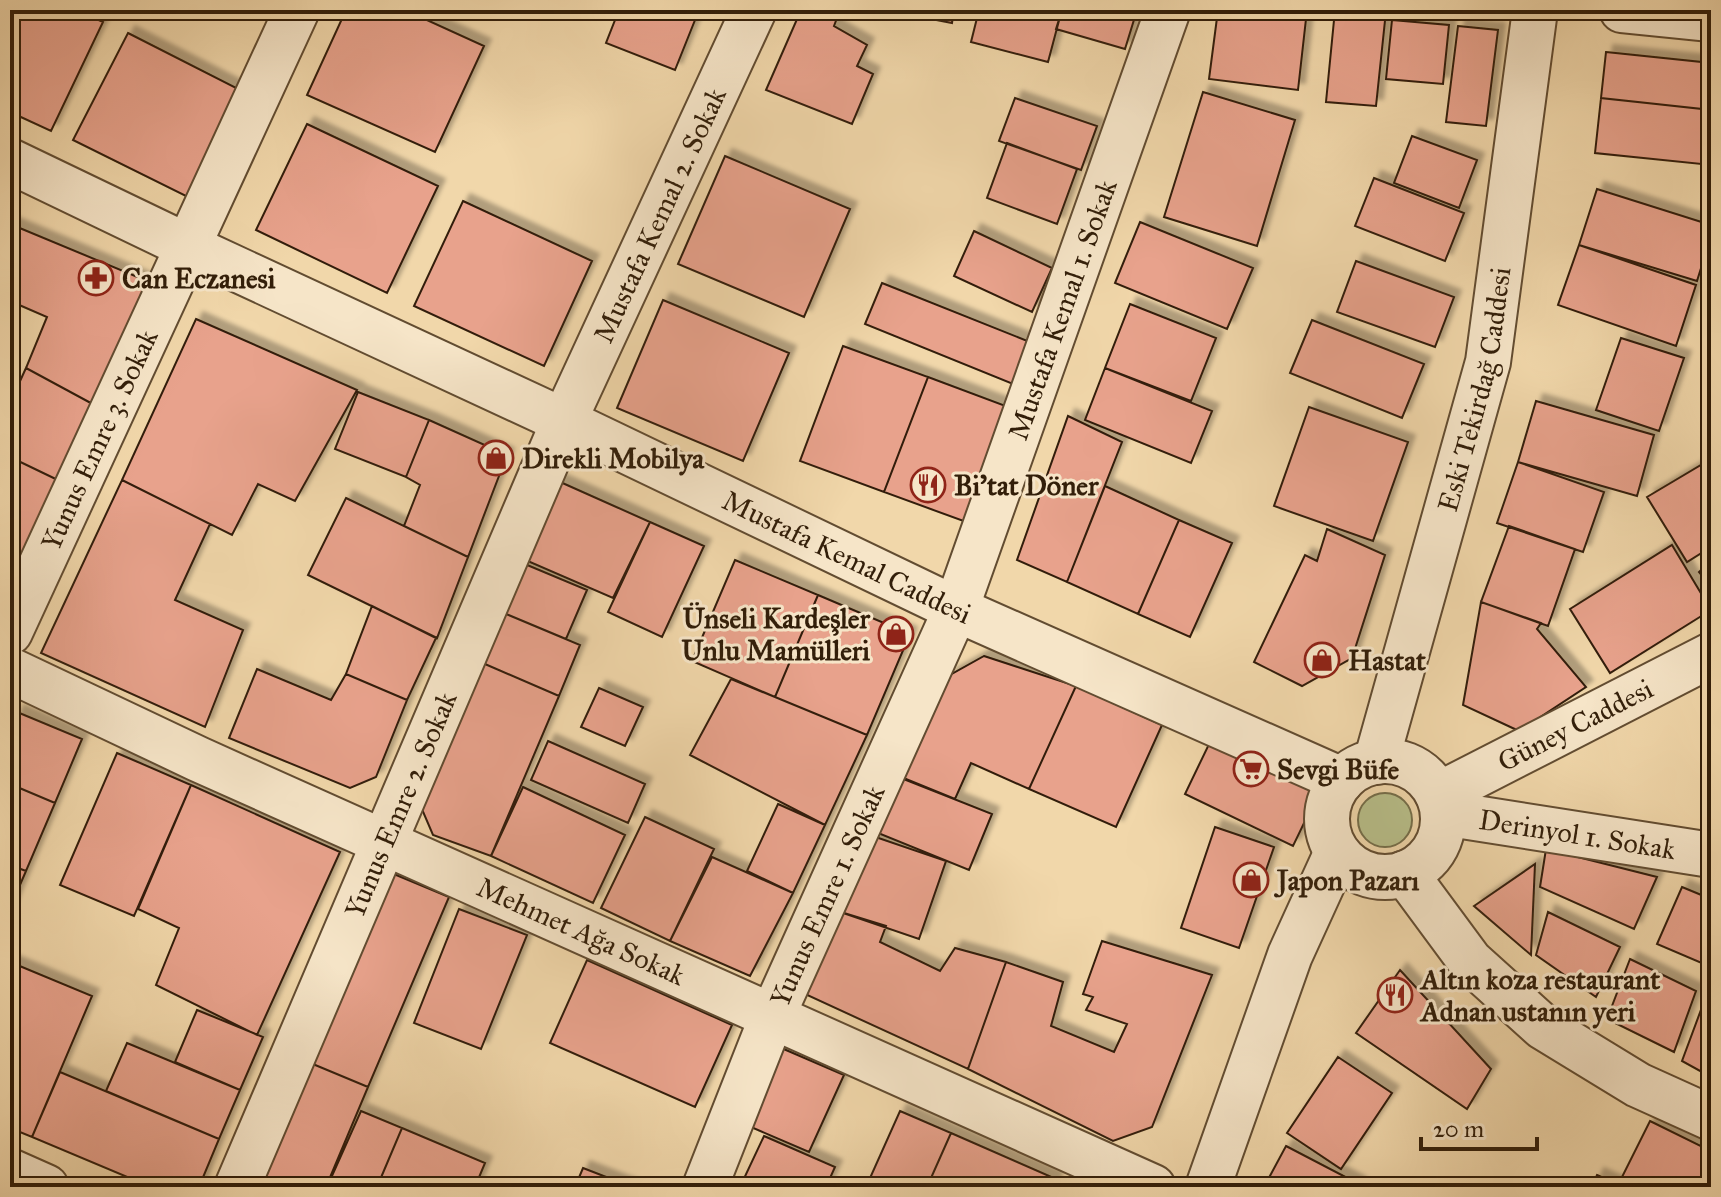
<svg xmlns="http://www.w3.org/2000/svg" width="1721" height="1197" viewBox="0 0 1721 1197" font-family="'IM FELL Great Primer',serif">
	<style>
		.green { fill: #b8bf8a; stroke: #756e4a; stroke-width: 2 }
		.building { fill: #e8a28c; stroke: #321e09; stroke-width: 2; filter: url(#shadow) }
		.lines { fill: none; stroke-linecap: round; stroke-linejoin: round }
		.minor-casing { stroke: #624c31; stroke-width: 48 }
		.minor { stroke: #f6e5c8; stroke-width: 44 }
		.labels { text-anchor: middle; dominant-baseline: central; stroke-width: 6; stroke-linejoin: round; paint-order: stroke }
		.street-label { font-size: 28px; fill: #321e09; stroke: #f6e5c8 }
		.poi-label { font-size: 28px; font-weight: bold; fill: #321e09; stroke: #f6e5c8; text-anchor: start }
	</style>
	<defs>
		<filter id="shadow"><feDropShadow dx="7" dy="-7" stdDeviation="2" flood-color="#0004"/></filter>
	</defs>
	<rect width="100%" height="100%" fill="#f1d7aa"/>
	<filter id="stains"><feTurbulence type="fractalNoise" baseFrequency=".0025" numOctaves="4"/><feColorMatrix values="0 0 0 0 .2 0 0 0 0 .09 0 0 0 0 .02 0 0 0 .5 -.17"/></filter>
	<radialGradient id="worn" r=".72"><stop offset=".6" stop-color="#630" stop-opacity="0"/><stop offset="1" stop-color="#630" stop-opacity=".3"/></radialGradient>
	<path class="green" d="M1358 820a27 27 0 1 1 54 0a27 27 0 1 1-54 0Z"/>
	<path class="building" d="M10,10H77L103,22L51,131L10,112Z
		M346,10H405L484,46L435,152L307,95Z
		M619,10H699L675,70L606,43Z
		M801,10H840L834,26L867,45L857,66L873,74L852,124L766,90Z
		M885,10H954L952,23Z
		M979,10H1049L1061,13L1048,62L971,42Z
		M1062,10H1137L1125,49L1056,29Z
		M1218,10H1307L1298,90L1209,79Z
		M1335,10L1386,11L1376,106L1326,102Z
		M1392,20L1449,25L1443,84L1386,79Z
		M1458,26L1498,30L1486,126L1446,122Z
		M128,33L256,98L202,204L73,140Z
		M1606,52L1711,63V110L1601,98Z
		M1203,92L1295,120L1257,246L1164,217Z
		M1015,98L1097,126L1081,170L999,141Z
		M1601,98L1711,110V165L1595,153Z
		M307,124L438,186L387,293L256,230Z
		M1412,136L1477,160L1459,208L1394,183Z
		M1007,143L1077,169L1057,224L987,198Z
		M725,156L850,209L804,317L678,264Z
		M1374,178L1464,213L1445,261L1355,226Z
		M1597,189L1711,225V236L1697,281L1579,245Z
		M463,201L592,261L544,366L414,306Z
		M1140,222L1253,268L1227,329L1115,283Z
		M10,224L152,283L100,408L26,368L47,317L10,301Z
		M974,231L1052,268L1032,312L954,276Z
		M1579,245L1696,285L1676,346L1558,305Z
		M1356,261L1454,297L1435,347L1337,312Z
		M882,283L1030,342L1013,384L865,324Z
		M663,300L789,353L743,461L617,408Z
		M1130,304L1216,338L1191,401L1105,368Z
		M196,319L357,390L295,501L258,484L232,535L122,480Z
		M1312,320L1424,364L1402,418L1290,373Z
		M1621,338L1684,358L1659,431L1596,410Z
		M843,346L928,377L884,492L800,461Z
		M26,368L100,408L64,483L10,457V403Z
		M1105,368L1212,411L1191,463L1085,420Z
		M928,377L1011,408L969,523L884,492Z
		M358,392L429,420L406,477L335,449Z
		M1536,401L1654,435L1637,496L1518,462Z
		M1309,407L1408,442L1373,541L1274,506Z
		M1068,416L1122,442L1067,582L1017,560Z
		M429,420L507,455L468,557L404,526L420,485L406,477Z
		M10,457L64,483L13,580L10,579Z
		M1711,459V547L1687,562L1647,497Z
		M1518,462L1604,492L1583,552L1497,523Z
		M122,480L210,524L175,600L243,630L205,727L41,653Z
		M558,481L650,522L613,598L523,559Z
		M1105,486L1179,520L1138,614L1067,582Z
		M346,498L468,557L437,638L308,575Z
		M1179,520L1232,543L1190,637L1138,614Z
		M650,522L704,546L662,637L608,612Z
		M1509,526L1575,549L1548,626L1481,602Z
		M1327,529L1385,555L1352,658L1302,686L1254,662L1305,555L1317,561Z
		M1672,545L1711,610L1610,673L1570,609Z
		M735,560L818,595L775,697L692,661Z
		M1711,560V587L1699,572Z
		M520,562L587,590L566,639L499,611Z
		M818,595L910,634L867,735L775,697Z
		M1481,602L1541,623L1537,629L1586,687L1519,731L1463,705Z
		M372,606L436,638L407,700L346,674Z
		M499,611L580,645L559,696L478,661Z
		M984,656L1076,686L1029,789L971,763L955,799L901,777L950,675Z
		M478,661L559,696L491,856L433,835L421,807Z
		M257,669L331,700L346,674L407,700L376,777L350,788L229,738Z
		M731,679L867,735L825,825L690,755Z
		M1076,686L1162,725L1116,827L1029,789Z
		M599,688L643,707L625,746L581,727Z
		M17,712L82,739L55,803L10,784V729Z
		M1211,740L1319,792L1293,846L1185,794Z
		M548,741L645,784L628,823L531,780Z
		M117,753L191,785L134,916L60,885Z
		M901,778L992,814L969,870L878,833Z
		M10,784L55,803L26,871L10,865Z
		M191,785L340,852L257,1035L156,985L179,928L138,909Z
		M523,787L625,835L593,903L491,856Z
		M778,804L825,825L793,893L747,871Z
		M645,817L714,849L670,941L601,908Z
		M1215,827L1274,847L1239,948L1181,928Z
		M858,831L946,861L919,939L831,909Z
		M1546,849L1657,877L1634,929L1540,887Z
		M712,857L793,893L750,976L670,941Z
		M1535,864L1531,955L1474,906Z
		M10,865L26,871L10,908Z
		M389,872L449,897L368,1087L308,1062Z
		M1682,887L1711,899V967L1657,944Z
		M459,909L527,935L481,1049L414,1023Z
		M831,909L886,926L880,942L940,971L955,948L1006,962L968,1069L805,994Z
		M1548,912L1620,947L1596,997L1536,955Z
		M1102,941L1212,975L1152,1127L1113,1141L968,1069L1006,962L1063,982L1051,1026L1114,1052L1127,1024L1086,1010L1093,997L1083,994Z
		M1630,959L1696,991L1674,1052L1607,1019Z
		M587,960L732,1025L695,1107L550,1043Z
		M10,962L92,996L32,1137L10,1128Z
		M1400,970L1491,1069L1467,1109L1356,1033Z
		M1705,999L1711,1001V1077L1682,1061Z
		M197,1010L263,1037L240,1090L175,1062Z
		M127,1043L240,1090L219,1139L106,1091Z
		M779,1047L844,1075L809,1152L744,1124Z
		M1338,1057L1392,1093L1341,1169L1287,1133Z
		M308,1062L368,1087L326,1187H255Z
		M60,1072L219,1139L199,1187H151L32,1137Z
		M361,1111L402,1128L377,1187H327Z
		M900,1111L951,1133L927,1187H866Z
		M1650,1121L1711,1151V1165L1700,1187H1627L1619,1183Z
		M402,1128L485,1163L475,1187H377Z
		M951,1133L1056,1179L1052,1187H927Z
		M764,1136L835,1167L826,1187H740Z
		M1286,1146L1359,1184L1358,1187H1264Z
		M583,1168L632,1187H575Z
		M1597,1175L1624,1187H1592Z"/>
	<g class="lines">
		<g class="minor-casing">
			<g id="minor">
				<path d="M1622,10L1711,19"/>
				<path id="s1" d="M10,161L189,247L564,421L956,609L1342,780"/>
				<path id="s2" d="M10,632L297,10"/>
				<path id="s3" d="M10,670L198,759L1153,1187"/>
				<circle cx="1385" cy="819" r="58"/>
				<path id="s4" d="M1376,762L1488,362L1535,10"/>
				<path id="s5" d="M1438,795L1711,655"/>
				<path id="s6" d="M1443,813L1711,855"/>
				<path d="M1405,873L1470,961L1543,1027L1638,1085L1711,1118"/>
				<path d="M10,1171L46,1187"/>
				<path id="s7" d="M237,1187L564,421L754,10"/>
				<path id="s8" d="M705,1187L772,1017L956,609L1168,10"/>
				<path d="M1208,1187L1290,955L1337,852"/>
			</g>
		</g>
		<use href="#minor" class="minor"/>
	</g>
	<defs>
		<g id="pharmacy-ring" transform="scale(1.8)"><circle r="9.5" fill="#f6e5c8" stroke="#8f2418" stroke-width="1.5"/><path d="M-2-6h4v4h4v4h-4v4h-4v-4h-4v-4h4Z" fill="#8f2418"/></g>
		<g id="shop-ring" transform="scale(1.8)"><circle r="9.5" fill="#f6e5c8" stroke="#8f2418" stroke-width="1.5"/><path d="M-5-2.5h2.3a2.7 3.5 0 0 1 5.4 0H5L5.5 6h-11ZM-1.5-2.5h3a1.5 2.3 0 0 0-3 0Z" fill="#8f2418"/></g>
		<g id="restaurant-ring" transform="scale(1.8)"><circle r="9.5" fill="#f6e5c8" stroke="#8f2418" stroke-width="1.5"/><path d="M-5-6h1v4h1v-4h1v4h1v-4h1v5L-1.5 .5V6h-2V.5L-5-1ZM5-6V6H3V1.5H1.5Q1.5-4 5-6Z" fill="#8f2418"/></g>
		<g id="supermarket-ring" transform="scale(1.8)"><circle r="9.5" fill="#f6e5c8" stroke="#8f2418" stroke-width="1.5"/><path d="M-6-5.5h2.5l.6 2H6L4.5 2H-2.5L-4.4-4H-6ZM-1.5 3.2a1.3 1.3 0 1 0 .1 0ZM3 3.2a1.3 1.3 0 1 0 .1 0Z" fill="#8f2418"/></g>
	</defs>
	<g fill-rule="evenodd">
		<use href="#pharmacy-ring" x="96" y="278"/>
		<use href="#shop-ring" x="496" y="458"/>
		<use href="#restaurant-ring" x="928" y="485"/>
		<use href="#shop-ring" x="896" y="634"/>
		<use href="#shop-ring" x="1322" y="660"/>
		<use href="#supermarket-ring" x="1251" y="769"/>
		<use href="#shop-ring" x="1251" y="880"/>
		<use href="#restaurant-ring" x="1395" y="995"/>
	</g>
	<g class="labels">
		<g class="street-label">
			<text stroke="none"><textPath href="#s7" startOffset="1060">Mustafa Kemal 2. Sokak</textPath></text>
			<text stroke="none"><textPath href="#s8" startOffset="948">Mustafa Kemal 1. Sokak</textPath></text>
			<text stroke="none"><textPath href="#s4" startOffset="386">Eski Tekirdağ Caddesi</textPath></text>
			<text stroke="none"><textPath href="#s2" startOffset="212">Yunus Emre 3. Sokak</textPath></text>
			<text stroke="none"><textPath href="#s1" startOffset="926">Mustafa Kemal Caddesi</textPath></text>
			<text stroke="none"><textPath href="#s5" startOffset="154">Güney Caddesi</textPath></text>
			<text stroke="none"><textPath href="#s7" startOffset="416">Yunus Emre 2. Sokak</textPath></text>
			<text stroke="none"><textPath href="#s6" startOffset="136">Derinyol 1. Sokak</textPath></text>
			<text stroke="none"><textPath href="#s8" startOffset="316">Yunus Emre 1. Sokak</textPath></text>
			<text stroke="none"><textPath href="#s3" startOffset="628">Mehmet Ağa Sokak</textPath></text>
		</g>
		<g class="poi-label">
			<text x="122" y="278">Can Eczanesi</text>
			<text x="522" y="458">Direkli Mobilya</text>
			<text x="954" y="485">Bi'tat Döner</text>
			<text x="870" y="618" text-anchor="end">Ünseli Kardeşler<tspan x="870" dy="32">Unlu Mamülleri</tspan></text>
			<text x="1348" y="660">Hastat</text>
			<text x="1277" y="769">Sevgi Büfe</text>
			<text x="1277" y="880">Japon Pazarı</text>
			<text x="1421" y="979">Altın koza restaurant<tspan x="1421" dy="32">Adnan ustanın yeri</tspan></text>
		</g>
	</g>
	<rect width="1721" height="1197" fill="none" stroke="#f1d7aa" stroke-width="40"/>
	<rect x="12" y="12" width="1697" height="1173" fill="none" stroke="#321e09" stroke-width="4"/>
	<rect x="20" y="20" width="1681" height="1157" fill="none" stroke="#321e09" stroke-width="2"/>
	<path d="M1421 1137v12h116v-12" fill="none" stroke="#321e09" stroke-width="4"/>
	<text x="1433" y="1137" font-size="24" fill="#321e09" stroke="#f6e5c8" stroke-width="6" paint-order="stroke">20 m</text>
	<rect width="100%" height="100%" filter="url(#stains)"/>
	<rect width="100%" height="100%" fill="url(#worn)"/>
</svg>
